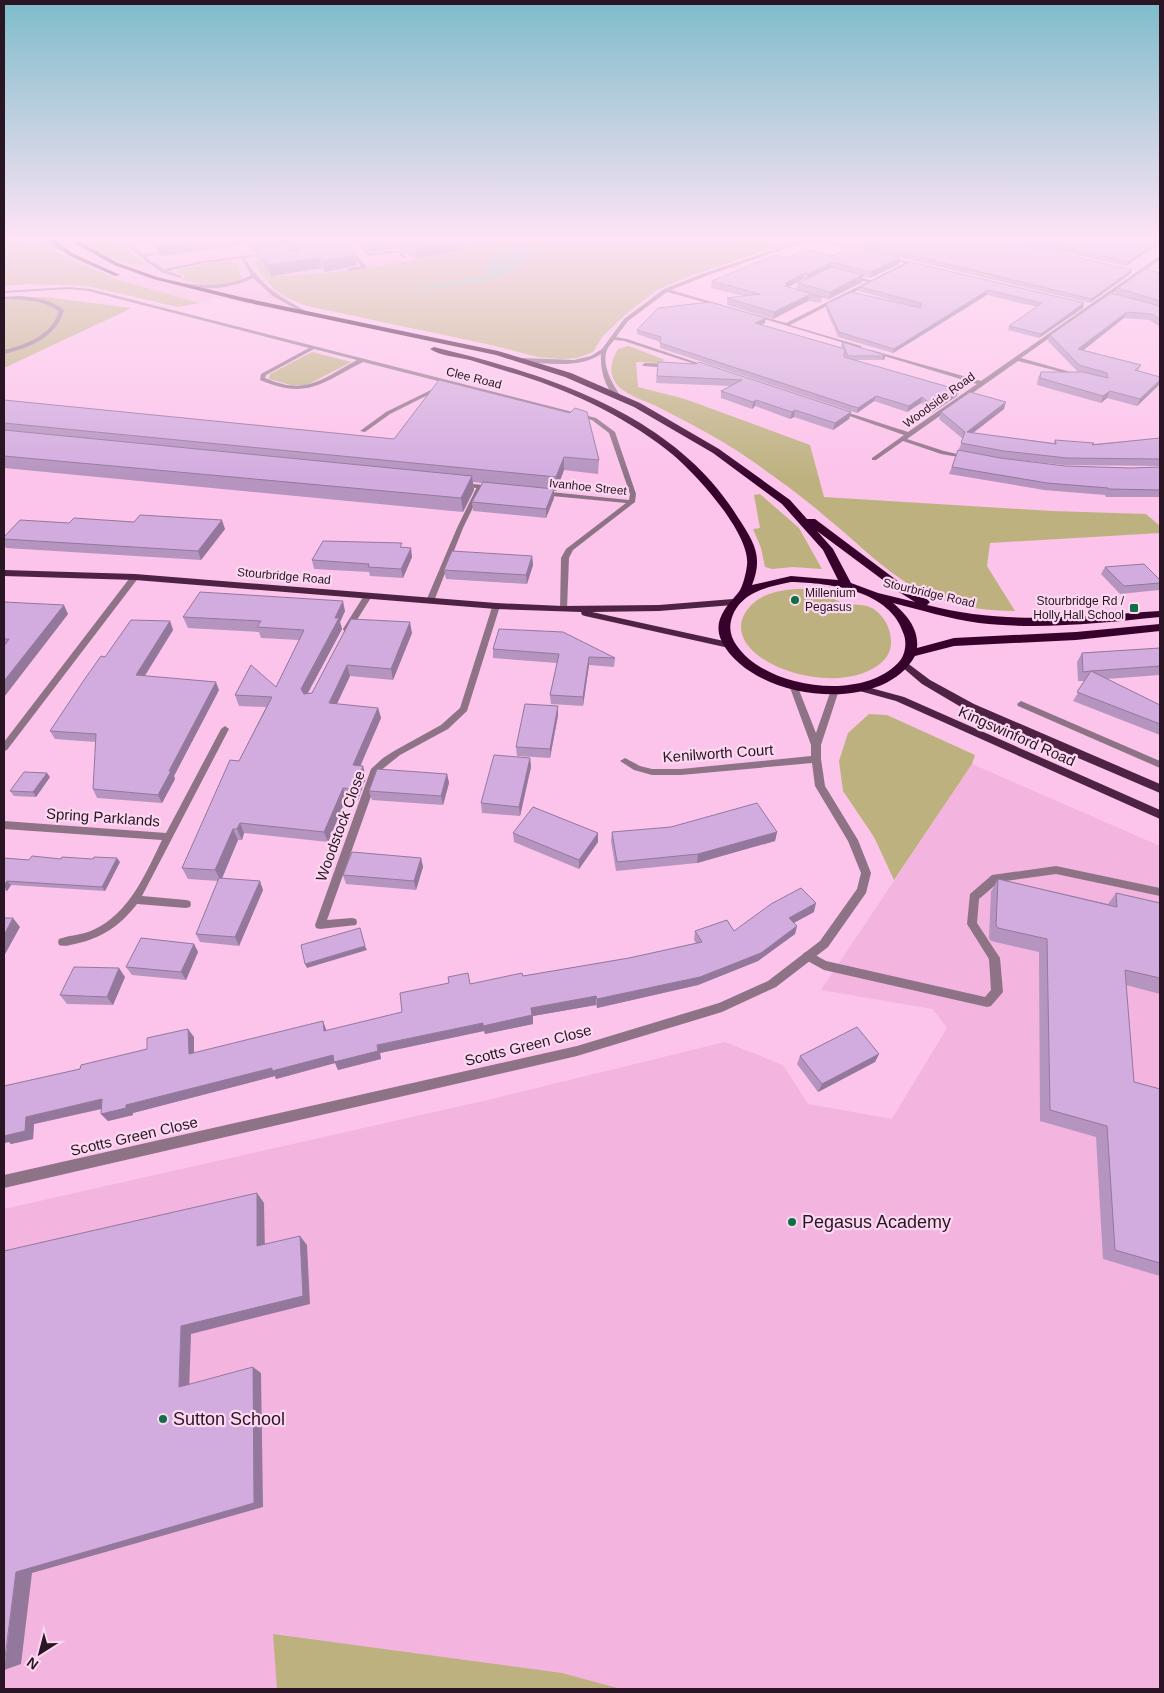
<svg xmlns="http://www.w3.org/2000/svg" width="1164" height="1693" viewBox="0 0 1164 1693" font-family="Arial,sans-serif">
	<style>
		.built { fill: #f3b4e0 }
		.green { fill: #bdb27f }
		.water { fill: #7fc89d }
		.lines { fill: none; stroke-linecap: round; stroke-linejoin: round }
		.lane { fill: #8e7386; fill-rule: evenodd }
		.street { fill: #8e7386; fill-rule: evenodd }
		.primary { fill: #4e2243; fill-rule: evenodd }
		.highway { fill: #36022c; fill-rule: evenodd }
		.wall { fill: #b594c0; fill-rule: evenodd }
		.shaded-wall { fill: #93789c }
		.building { fill: #d2acdf; stroke: #93789c }
		.poi-dot { fill: #0e6f44; stroke: #fbd8f0; stroke-width: 2 }
		.labels { text-anchor: middle; dominant-baseline: central; stroke-width: 4.5; stroke-linejoin: round; paint-order: stroke }
		.far-street-label { font-size: 12px; fill: #291524; stroke: #fbd8f0 }
		.far-poi-label { font-size: 12px; fill: #291524; stroke: #fbd8f0; text-anchor: start }
		.street-label { font-size: 15px; fill: #291524; stroke: #fbd8f0 }
		.near-poi-label { font-size: 18px; fill: #291524; stroke: #fbd8f0; text-anchor: start }
	</style>
	<rect width="100%" height="100%" fill="#fcc3eb"/>
	<path class="built" d="M31,240H468L454,249L366,269L304,276H271L266,281L291,301L303,316L215,297L200,303L166,294L97,272L51,248L30,243Z
		M972,764L1160,846V1689H4V1209L483,1101L725,1042L783,1065L808,1104L892,1119L947,1028L933,1009L821,990Z"/>
	<path class="green" d="M4,240H31L30,243L51,248L74,261L119,280L200,303L177,307L88,286L27,284L4,286Z
		M83,240H116L145,264C126,268 99,251 83,240Z
		M468,240H797L687,277L657,290L626,314L603,336L593,352L577,358L562,359L538,357L491,345L307,306C280,297 268,285 253,262L260,261L271,276C317,275 361,270 406,261C428,256 449,252 468,240Z
		M218,261L236,263L243,280C223,289 200,284 179,279L187,276L177,272L178,270Z
		M44,297L132,308L4,368V298Z
		M629,346L665,360L660,363L636,362L638,387L685,399L810,445L824,497L1052,511L1146,514L1160,526V533L990,543L987,566L1015,611C984,611 951,606 923,592C887,574 858,543 827,518C801,495 771,474 742,454C716,437 688,422 660,408C647,401 630,397 619,387C608,375 610,362 618,349Z
		M312,352L351,362L307,385H291L269,379L270,374Z
		M760,494L799,528L822,569L793,567L772,569L765,567L761,548L753,529L760,528L754,495Z
		M803,589C809,589 817,588 822,590C829,594 833,600 841,602C849,605 859,604 867,606C887,612 899,643 885,659C856,691 783,679 754,652C730,630 742,605 769,594C780,590 792,589 803,589Z
		M869,714L887,715L975,755L972,764L894,880L874,837L843,791L839,761L848,733Z
		M273,1634L562,1673L621,1689H277Z"/>
	<path class="water" d="M515,240H553C511,285 479,281 422,290L419,288L484,276L489,273V259L503,252Z"/>
	<g class="lines">
		<path class="lane" d="M33,240H40L64,249L60,250Z
			M121,240H126L143,254L158,252L160,253L146,257L153,263L149,264Z
			M353,240H357L371,254L398,250L407,257L403,258L397,252L368,256Z
			M348,246L366,266V268L347,271V269L361,266L346,247Z
			M849,275L873,281V282L871,283L847,277Z
			M19,296C35,297 52,300 64,310C57,337 29,348 4,354V350C26,345 52,335 59,311C42,300 24,299 4,299V297Z
			M480,485L483,487L463,528L434,601L433,603H427L426,601L457,528L477,487Z
			M365,594H368L372,596L350,631H344L343,629Z
			M1056,866L1160,888V896L1056,874L999,882L979,899L977,923L1000,958L1003,992L991,1006L987,1007L824,970L804,959L802,956L804,953L808,951L826,961L985,997L991,990L989,959L967,924L970,894L992,875Z"/>
		<path class="street" d="M350,240H363L335,245L333,244Z
			M803,240H810L706,276L671,290L722,305V307L667,292L628,321L616,337L627,339L710,367V369L624,341L614,340C612,343 608,347 607,350C601,366 613,384 621,397L618,399C605,390 600,369 601,354C579,369 548,363 523,362L520,360L523,358L574,360L591,356L602,349L624,319L664,289L702,274Z
			M814,240H823L864,251L862,252Z
			M310,247L308,249L245,258C261,286 278,296 306,311L304,313L274,297L253,278C234,289 195,292 176,284L178,283C204,285 227,288 251,275L241,258L204,263L168,271L182,276L180,278L161,272L149,263L153,262L164,269L204,261Z
			M886,256L925,266L923,267L909,264L790,325L861,346V348L751,315L753,314L786,323L905,263L886,258Z
			M1158,257H1160V260L1021,358L1081,375V377L1018,361L907,439L944,451L970,457V459L941,454L903,441L876,460H872V458L904,435L835,411L840,410L908,432L977,384L871,352V350L981,381Z
			M69,287L90,289L596,418L615,432L636,494L635,502L573,550L569,558L567,609L566,611H560L561,558L566,549L626,503L541,495L538,493L541,491L629,500L630,494L609,433L592,420L363,362C322,383 307,400 260,380L261,374L309,348L88,291L69,289L4,293V291ZM314,349L357,360C322,379 306,396 265,378L266,375Z
			M645,363L671,364L674,366L671,368L643,366L642,365Z
			M437,387L442,388L390,414L365,432L360,431L386,412Z
			M461,483L494,486L497,488L494,490L459,486V484Z
			M132,575H138L139,577L7,750L4,751V742Z
			M493,604H499L500,606L467,711L448,729L400,755L380,771L327,920L352,918L356,919L357,922L356,925L320,929L316,928L315,925L371,769L383,758L394,751L441,725L460,708Z
			M793,682L797,685L816,733L831,690L835,687L839,690L821,745V759L825,786L858,840L871,873L866,893L828,947L776,987L722,1012L577,1056L4,1188V1175L577,1046L719,1003L768,981L820,941L857,889L861,873L848,841L815,786L812,763L681,775H652L634,770L620,761L625,758L640,766L652,769H681L811,756V745L789,685Z
			M1021,701L1160,761V768L1018,706L1017,704Z
			M225,726L229,729L142,896L186,900L190,901L191,904L190,907L186,908L137,904C120,926 102,938 75,944C69,945 65,947 59,945L58,942L59,939C70,935 82,935 93,930C129,914 146,873 162,840L4,829V821L166,833L221,729Z"/>
		<path class="primary" d="M4,570L135,574L496,603L563,606L659,605L733,599L738,602L733,605L659,611L592,612L733,643L734,645L729,648L585,616L582,615L581,612L496,609L135,580L4,576Z
			M906,662L930,680L974,704L1160,784V793L966,710L922,684L902,667L901,665Z
			M860,685L904,697L1160,810V819L896,701L856,690L855,688L856,686Z"/>
		<path class="highway" d="M47,240H55L74,254L120,275L115,276L70,256Z
			M69,240H77L118,263L157,277L245,298L498,351L571,373L640,403L719,449L790,500L807,519H815L907,588L928,600L930,602L927,605C1007,626 1079,616 1160,611V617C1100,623 1040,630 979,623C950,619 921,610 893,603C907,615 919,629 917,648L954,638L1076,632L1160,624V631L1076,640L954,646L915,656C881,717 752,700 722,642C712,622 725,608 738,593C743,587 746,573 747,565C751,533 692,469 667,450C621,414 565,388 509,372C496,368 483,364 470,360C458,357 440,356 430,349L434,347C545,374 673,413 737,516C753,541 764,555 752,585L791,576L838,580L823,550L782,504L713,453L634,407L565,377L496,355L245,302L153,279L114,265ZM817,531L899,592L915,602L878,593L851,583L833,549ZM791,582C830,583 891,590 904,635C907,644 905,656 898,663C861,702 766,688 737,646C731,638 729,629 731,621C738,593 766,587 791,582Z"/>
	</g>
	<path class="wall" d="M151,240H296L295,242H298L296,240H325L331,242L332,241L328,240H345L356,255L357,265L325,272L322,268L271,276L258,258L256,252H254L248,244L159,256L158,251L156,250ZM285,241L288,242L292,246H295L296,251H292L285,243Z
		M361,240H456L458,251L417,258L411,257L398,248L372,252L362,242Z
		M1008,240H1160V243L1126,266Z
		M863,243L1132,270L1130,274L1090,303L862,248Z
		M832,256L900,258L899,264L870,278L863,277L862,282L829,299L822,298L821,303L808,301L773,319L727,305V298L744,296L711,288L712,281L788,258ZM803,279L805,280L798,283L797,289L789,287Z
		M910,262L1083,308L1039,338L1008,330L1009,326L1037,307L987,295L893,353L838,337L826,309V304L920,308L859,291L860,287Z
		M1160,273V327L1149,320L1124,318L1083,350L1141,365L1138,371L1160,377V384L1137,406L1107,398L1101,403L1037,385L1038,378L1041,372H1080L1077,371L1048,341L1050,335L1115,294L1118,288Z
		M765,323L761,325L843,348L841,346L842,342L885,355V359L882,360H852L957,396L932,413L921,403L907,412L874,401L857,413L660,348V342L637,334V330Z
		M658,362L696,364L851,412L849,419L833,430L794,417L790,419L755,406L752,409L721,398V391L731,386L656,383Z
		M4,400L599,460L598,474L564,470L556,491H554V498L546,518L473,511L472,502L482,483L473,482L474,490L463,512L4,468Z
		M1004,409L973,433L1054,443L1055,440L1093,444L1160,438V497H1106L1105,495L1044,490L949,474L963,439L939,419L941,412ZM1000,458L1064,465L1160,466V467L1131,468L1065,466Z
		M69,523L225,529L201,560L6,548L4,544V537Z
		M403,547L412,557L403,578L370,576L369,572L314,569L312,560Z
		M532,556L533,565L527,584L446,579L444,570Z
		M1105,567L1160,579L1159,569L1160,567V587L1159,590L1120,594L1101,574Z
		M4,602L68,614L4,697Z
		M345,611L340,622L342,629L308,693H312L351,619L412,633L393,680L350,676L337,704L378,708L381,718L360,766L366,777L358,800L346,799L328,842L244,833L242,840H238L221,879L263,890L239,946L200,942L196,934L218,881L188,879L182,868L239,761L266,707L239,706L235,695L276,687L299,640L261,638L259,632L188,628L183,617Z
		M170,621L173,630L145,676L219,690L174,776L175,779L162,803L97,798L93,789L96,742L55,739L50,731L105,657Z
		M1160,648V675L1106,679L1160,705V735L1073,701L1085,681H1078L1077,662L1082,653Z
		M493,649L615,658L614,667L589,665L583,706L551,704L550,695L557,663L493,658Z
		M558,706V715L550,758L517,756L516,747Z
		M530,758L531,767L520,816L482,813L481,803Z
		M447,774L449,783L443,805L372,800L369,791Z
		M50,777L36,797L14,796L10,791Z
		M612,832H777L775,841L697,863L616,871L611,841Z
		M513,833H598V842L579,869L514,842Z
		M4,858L29,860L61,859L120,862L105,891L11,885L7,891L4,890Z
		M421,858L423,867L416,890L346,884L343,875Z
		M998,879L1108,904L1116,893L1160,903V994L1126,985L1134,1082L1160,1089V1276L1103,1259L1096,1137L1040,1121L1039,952L991,941L989,938L991,892Z
		M814,912L794,923L797,926L795,934L758,961L698,985L597,1008L596,1005L533,1016V1024L485,1034L484,1031L380,1053L381,1059L338,1070L335,1063L276,1079L275,1076L133,1113V1115L108,1121L101,1114L102,1109L34,1124L33,1139L11,1144L9,1142L4,1143V1084L5,1086L80,1069L194,1037V1053L326,1029V1031L402,1012L470,984L523,976L629,958L696,943L694,940L695,931H734Z
		M194,944L198,952L186,980L132,975L126,967Z
		M125,977L113,1005L67,1004L60,995Z
		M879,1054L875,1062L818,1092L797,1064L800,1056Z"/>
	<path class="shaded-wall" d="M196,240H247L248,244L159,256L156,246Z
		M262,240H285L284,242L286,247L256,248V252H254L251,242Z
		M291,240H296L295,241V243L294,242L295,246H292Z
		M381,240H397L398,248L372,252L370,242Z
		M1160,240V243L1126,266L1128,262Z
		M457,241L458,251L417,258L416,248Z
		M356,255L357,265L325,272L323,261Z
		M320,258L322,268L271,276L268,265Z
		M900,258L899,264L870,278L871,272Z
		M832,262L830,268L807,280L808,274Z
		M1132,270L1130,274L1090,303L1091,299Z
		M804,273L803,279L785,289L786,283Z
		M863,275L862,282L829,299L830,292Z
		M988,290L987,295L893,353L894,349Z
		M809,295L808,301L773,319L774,312Z
		M1084,303L1083,308L1039,338L1041,334Z
		M1127,312L1124,318L1076,356L1078,349Z
		M766,318L765,323L755,328V323Z
		M885,355V359L882,360L883,356Z
		M1160,380V384L1137,406L1140,399Z
		M959,390L957,396L932,413L934,407Z
		M1110,391L1107,398L1101,403L1103,396Z
		M876,396L874,401L857,413L858,408Z
		M922,397L921,403L907,412L909,406Z
		M756,400L755,406L752,409L753,402Z
		M1006,402L1004,409L965,439L967,432Z
		M795,410L794,417L790,419L792,412Z
		M851,412L849,419L833,430L835,423Z
		M564,457V470L556,491V477Z
		M472,476L474,490L463,512L461,498Z
		M554,489V498L546,518V509Z
		M222,520L225,529L201,560L198,551Z
		M411,548L412,557L403,578L401,569Z
		M532,556L533,565L527,584L526,575Z
		M343,601L345,611L340,622L342,629L304,700L301,689Z
		M64,605L68,614L4,697V681Z
		M170,621L173,630L140,683L136,675Z
		M410,622L412,633L393,680L391,669Z
		M589,657V665L583,706V697Z
		M347,665L350,676L332,714L329,703Z
		M216,682L219,690L174,776L175,779L162,803L158,795L169,771Z
		M558,706V715L550,758V749Z
		M378,708L381,718L356,776L353,765Z
		M530,758L531,767L520,816L519,807Z
		M363,766L366,777L358,800L355,789Z
		M47,773L50,777L36,797L33,792Z
		M447,774L449,783L443,805L441,796Z
		M343,788L346,799L328,842L324,832Z
		M240,823L244,833L242,840L237,829Z
		M233,829L238,840L221,881L215,870Z
		M777,832L775,841L697,863L698,854Z
		M598,833V842L579,869V860Z
		M117,858L120,862L105,891L102,887Z
		M421,858L423,867L416,890L414,881Z
		M7,881L11,885L7,891L4,886Z
		M260,881L263,890L239,946L235,937Z
		M816,903L814,912L786,927L789,918Z
		M13,918L20,927L4,956V935Z
		M797,926L795,934L758,961L698,985L597,1008V999Z
		M194,944L198,952L186,980L181,972Z
		M365,946L367,950L307,968L305,964Z
		M119,968L125,977L113,1005L107,997Z
		M596,996V1005L533,1016V1024L485,1034L483,1026L531,1008Z
		M323,1021L326,1029L327,1039L324,1031Z
		M483,1023L484,1031L380,1053L381,1059L338,1070L335,1063L276,1079L275,1076L133,1113V1115L108,1121L101,1114L126,1105L272,1068Z
		M188,1029L194,1037V1062L189,1054Z
		M879,1054L875,1062L818,1092L822,1084Z
		M102,1099L109,1107L34,1124L33,1139L11,1144L9,1142L4,1143V1134L26,1117Z
		M257,1193L264,1203L265,1255L257,1246Z
		M300,1236L307,1245L310,1304L191,1334L189,1393L179,1387L181,1326Z
		M253,1367L261,1373L263,1507L32,1573L21,1664L4,1670L16,1572Z"/>
	<path class="building" d="M153,240H196L156,246L159,242Z
		M250,240H262L251,242Z
		M305,240H325L331,242L333,240H345L356,255L323,261L320,258L268,265L256,248L287,243L292,251L298,252L299,249L294,242Z
		M369,240H381L370,242Z
		M400,240H456L457,241L416,248L410,247Z
		M870,240H1002L1132,270L1091,299L863,243Z
		M1028,240H1160L1128,262Z
		M854,246L900,258L871,272L832,262L808,274L804,273L786,283L785,286L823,297L809,295L774,312L727,298L760,294L712,281L775,255L788,258L806,249L832,256Z
		M910,262L1084,303L1041,334L1009,326L1042,303L988,290L894,349L839,332L826,304L851,292L921,308V303L860,287Z
		M832,267L863,275L830,292L798,283Z
		M1145,269L1160,273V301L1118,288Z
		M1111,293L1160,306V319L1152,314L1127,312L1078,349L1141,365L1135,370L1160,377V380L1140,399L1110,391L1103,396L1040,378L1041,372H1083L1108,378L1107,373L1079,365L1050,335Z
		M710,302L766,318L755,323L845,349L844,357L959,390L934,407L922,397L909,406L876,396L858,408L660,343L661,337L637,330L658,308Z
		M842,342L885,355L883,356H848Z
		M658,362L696,364L699,362L851,412L835,423L795,410L792,412L756,400L753,402L721,391L742,380L657,376Z
		M439,380L570,413L575,408L587,412L599,460L564,457L556,477L4,423V400L394,439Z
		M970,392L1006,402L967,432L1056,444L1055,440L1094,443L1092,445L1160,438V459L1067,458L1004,451L961,443L965,432L941,412Z
		M4,430L472,476L461,498L4,456Z
		M958,450L1000,458L1065,466L1131,468L1160,467V490L1109,489L1108,488L1047,483L952,467Z
		M483,482L554,489L546,509L472,502Z
		M140,515L222,520L198,551L4,539V537L20,520L69,523L74,518L134,522Z
		M323,541L402,543L400,547L411,548L401,569L368,567L369,564L312,560Z
		M452,551L532,556L526,575L444,570Z
		M1144,564L1160,580V583L1124,586L1105,567Z
		M200,592L343,601L335,618H339L301,689L304,694L312,693L351,619L410,622L391,669L347,665L329,703L378,708L353,765L363,766L355,789L343,788L324,832L240,823L237,829H233L215,870L182,868L230,760L239,761L272,697L235,695L251,665L276,687L304,630L257,627L261,621L183,617Z
		M4,602L64,605L4,681V646L9,639H4Z
		M131,620L170,621L136,675L216,682L169,771H171L158,795L93,789L96,734L50,731L84,680L101,656L105,657Z
		M499,629L563,632L615,658L589,657L583,697L550,695L559,654L493,649Z
		M1160,648V666L1091,671L1160,705V724L1077,692L1091,671L1083,672L1082,653Z
		M525,704L558,706L550,749L516,747Z
		M494,755L530,758L519,807L481,803Z
		M377,769L447,774L441,796L369,791Z
		M24,772L47,773L33,792L10,791Z
		M757,803L777,832L698,854L617,862L612,832L671,827Z
		M533,807L598,833L579,860L513,833Z
		M352,852L421,858L414,881L343,875Z
		M32,856L61,859L62,857L93,859L94,857L117,858L102,887L7,881L4,886V858L29,860Z
		M219,878L260,881L235,937L196,934Z
		M998,879L1117,907L1116,893L1160,903V978L1125,970L1134,1082L1160,1089V1263L1115,1250L1107,1126L1050,1110L1047,939L998,928L996,925Z
		M801,888L816,903L789,918L797,926L761,953L700,977L597,999L596,996L531,1008L532,1015L483,1026V1023L377,1045L378,1051L334,1062L333,1055L272,1071V1068L126,1105V1108L101,1114L102,1099L26,1117L25,1131L4,1136V1086L80,1069L81,1065L147,1049V1038L188,1029L189,1054L323,1021L324,1031L402,1012L400,993L449,983L448,977L468,973L470,984L522,973L523,976L629,958L702,942L695,931L727,920L734,931L771,904Z
		M4,918H13L4,935Z
		M360,928L365,946L305,964L301,945Z
		M141,938L194,944L181,972L126,967Z
		M74,967L119,968L107,997L60,995Z
		M857,1027L879,1054L822,1084L800,1056Z
		M257,1193V1246L300,1236L303,1296L181,1326L179,1387L253,1367L254,1503L16,1572L4,1665V1251Z"/>
	<linearGradient id="sky" x2="0" y2="1"><stop stop-color="#7ebcca"/><stop offset="0.5" stop-color="#fee4f6"/><stop offset="1" stop-color="#fee4f6" stop-opacity="0"/></linearGradient>
	<rect width="1164" height="477" fill="url(#sky)"/>
	<g class="poi-dot">
		<circle cx="795" cy="600" r="5"/>
		<rect x="1129" y="603" width="10" height="10" rx="2.5"/>
		<circle cx="792" cy="1222" r="5"/>
		<circle cx="163" cy="1419" r="5"/>
	</g>
	<g class="labels">
		<g class="far-street-label">
			<text transform="translate(474 378) rotate(14)">Clee Road</text>
			<text transform="translate(939 400) rotate(-36)">Woodside Road</text>
			<text transform="translate(588 487) rotate(6)">Ivanhoe Street</text>
			<text transform="translate(284 576) rotate(5)">Stourbridge Road</text>
			<text transform="translate(929 593) rotate(13)">Stourbridge Road</text>
		</g>
		<g class="far-poi-label">
			<text x="805" y="593">Millenium<tspan x="805" dy="14">Pegasus</tspan></text>
			<text x="1124" y="601" text-anchor="end">Stourbridge Rd /<tspan x="1124" dy="14">Holly Hall School</tspan></text>
		</g>
		<g class="street-label">
			<text transform="translate(1017 736) rotate(24)">Kingswinford Road</text>
			<text transform="translate(718 753) rotate(-4)">Kenilworth Court</text>
			<text transform="translate(103 817) rotate(4)">Spring Parklands</text>
			<text transform="translate(340 826) rotate(-70)">Woodstock Close</text>
			<text transform="translate(528 1045) rotate(-14)">Scotts Green Close</text>
			<text transform="translate(134 1136) rotate(-13)">Scotts Green Close</text>
		</g>
		<g class="near-poi-label">
			<text x="802" y="1222">Pegasus Academy</text>
			<text x="173" y="1419">Sutton School</text>
		</g>
	</g>
	<rect width="1164" height="1693" fill="none" stroke="#291524" stroke-width="10"/>
	<g transform="translate(40 1653) rotate(216)" stroke="#fbd8f0" stroke-width="4" paint-order="stroke">
	<path d="M0-4L9 19L0 12L-9 19Z" fill="#291524"/>
	<text y="-8" font-size="14" font-weight="bold" text-anchor="middle" fill="#291524">N</text>
	</g>
</svg>
